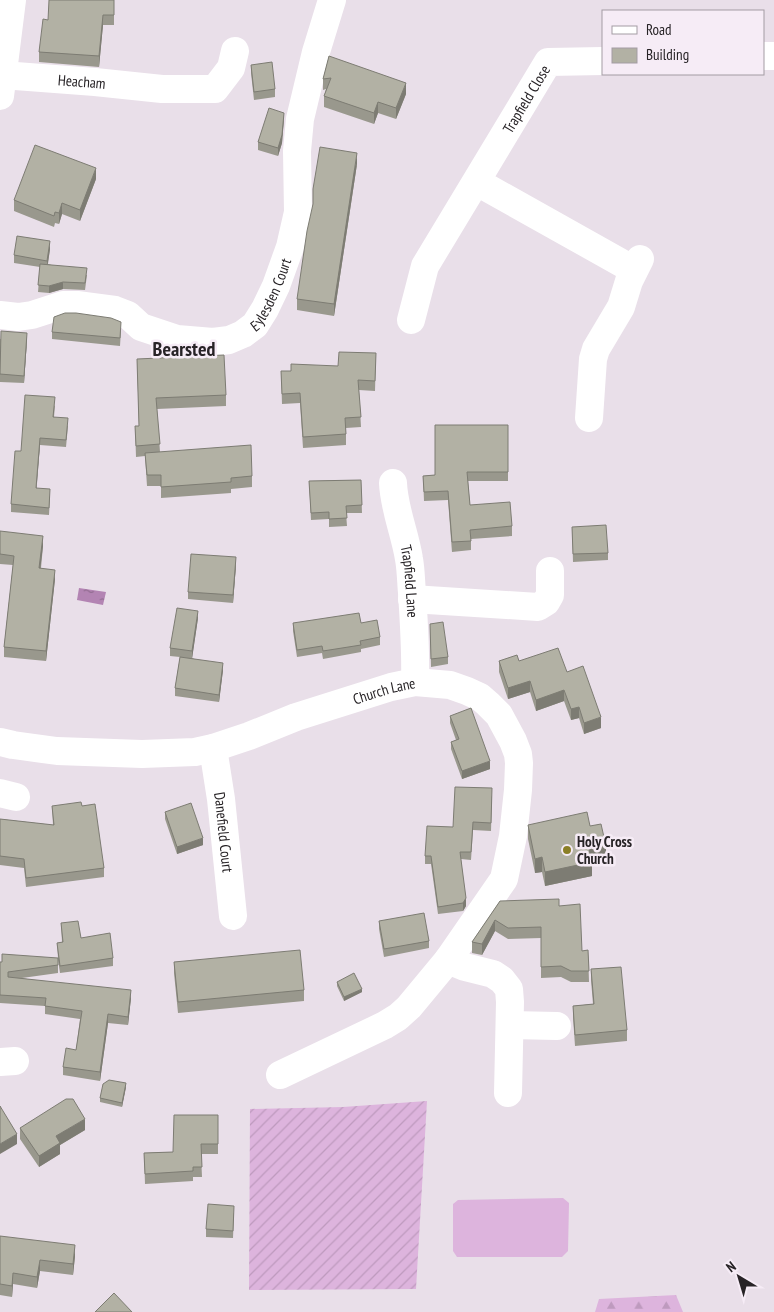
<svg xmlns="http://www.w3.org/2000/svg" width="774" height="1312" viewBox="0 0 774 1312" font-family="'PT Sans Narrow',sans-serif">
	<style>
		.forest { fill: url(#forest-firs) }
		.garden { fill: url(#garden-furrows) }
		.pitch { fill: #ddb4dd }
		.water { fill: url(#water-ripples) }
		.lines { fill: none; stroke-linecap: round; stroke-linejoin: round }
		.minor { stroke: #fff; stroke-width: 28 }
		.wall { fill: #99988d }
		.shaded-wall { fill: #7d7c73 }
		.building { fill: #b2b1a4; stroke: #7d7c73 }
		.poi-dot { fill: #8b7f26; stroke: #f6ecf6; stroke-width: 2 }
		.labels { text-anchor: middle; dominant-baseline: central; stroke-width: 5; stroke-linejoin: round; paint-order: stroke }
		.street-label { font-size: 15px; fill: #272326; stroke: #f6ecf6 }
		.poi-label { font-size: 15px; font-weight: bold; fill: #272326; stroke: #f6ecf6; text-anchor: start }
		.district-label { font-size: 20px; font-weight: bold; fill: #272326; stroke: #f6ecf6 }
	</style>
	<defs>
		<pattern id="forest-firs" width="22" height="20" patternUnits="userSpaceOnUse" patternTransform="scale(1.25)"><rect width="22" height="20" fill="#ddb4dd"/><path d="M5 1l3.5 6h-7zM16 11l3.5 6h-7z" fill="#be9abe"/></pattern>
		<pattern id="garden-furrows" width="10" height="10" patternUnits="userSpaceOnUse" patternTransform="scale(1.25)"><rect width="10" height="10" fill="#ddb4dd"/><path d="M-1 1l2-2M0 10L10 0M9 11l2-2" fill="none" stroke="#be9abe"/></pattern>
		<pattern id="water-ripples" width="26" height="14" patternUnits="userSpaceOnUse" patternTransform="scale(1.25)"><rect width="26" height="14" fill="#b384b3"/><path d="M2 4q2-2 4 0t4 0M15 11q2-2 4 0t4 0" fill="none" stroke="#926c91"/></pattern>
	</defs>
	<rect width="100%" height="100%" fill="#e9dfe9"/>
	<path class="forest" d="M676,1295L683,1312H595L599,1299Z"/>
	<path class="garden" d="M427,1101L416,1289L249,1290L250,1109L343,1107Z"/>
	<path class="pitch" d="M563,1198L569,1203L568,1251L562,1257H457L453,1251V1204L458,1200Z"/>
	<path class="water" d="M79,588L106,592L103,605L77,600Z"/>
	<g class="lines">
		<g class="minor">
			<path d="M763,56H774"/>
			<path id="s1" d="M2,75L95,82L162,89H215L231,68L235,51"/>
			<path d="M0,96L12,0"/>
			<path d="M477,182L634,270"/>
			<path id="s2" d="M0,315L18,317L32,315L63,305H77L115,310L128,315L141,327L177,339L213,342L229,340L243,334L255,325L265,309L276,286L290,247L298,212L297,151L300,119L316,52L332,0"/>
			<path id="s3" d="M411,320L425,266L548,62L603,61"/>
			<path d="M589,418L593,359L596,349L621,307L629,281L640,259"/>
			<path id="s4" d="M393,483C394,509 405,533 409,559C411,570 411,582 412,593C414,623 416,652 415,682"/>
			<path d="M412,599L538,607L546,602L550,595V571"/>
			<path id="s5" d="M0,742L13,745L57,751L142,754L195,752L213,748L249,736L296,717L391,687L415,682L450,685L467,691L480,697L488,704L499,715L513,741L518,754L519,763L518,790L513,836L504,879L448,960L409,1007L398,1017L385,1025L280,1075"/>
			<path id="s6" d="M213,748L221,799L233,916"/>
			<path d="M0,793L16,797"/>
			<path d="M448,960L465,967L493,974L502,980L509,989L510,1002L508,1093"/>
			<path d="M510,1025L557,1026"/>
			<path d="M0,1062L15,1061"/>
		</g>
	</g>
	<path class="wall" d="M114,0V25H103L99,67L39,62V52L48,20Z
		M329,56L406,94L396,119L378,113L374,124L324,107V96L326,89L323,90V79Z
		M251,65L275,89V97L254,100L251,73Z
		M284,120L282,143L278,156L258,150V142Z
		M357,164L334,316L297,310V299Z
		M96,179L80,221L62,214L59,224L55,223L54,227L14,211V200Z
		M50,249L48,264L87,275L85,290L63,289L49,293L38,292L40,267L14,263V255Z
		M121,330L120,346L52,339V332Z
		M0,339L27,340L24,383L0,382Z
		M376,353L375,391L359,390L361,427L346,428V445L303,448L300,403L282,404L281,371H291L338,366Z
		M137,359L226,395V406L157,409L160,452L252,476V487L231,489V493L161,498V486H147L145,456L136,457L135,426H139Z
		M55,405L54,417L68,426L66,447L40,445L36,488L50,497L49,515L11,512V504L21,451Z
		M508,425V481H468L470,505L512,526V536L471,539V550L452,552L448,500L424,501L423,476L435,475Z
		M361,480L362,513H346L347,526L329,527V519L311,520L309,481Z
		M572,527L608,553V560L573,562Z
		M0,531L43,546L41,568L55,579L46,661L4,657V647L13,565L0,564Z
		M236,565L233,603L188,599V592Z
		M198,618L192,658L223,670L219,702L175,696V688L180,657L170,656V648Z
		M293,623H361L380,637V645L361,649V652L323,659L322,653L297,657L293,631Z
		M430,624L448,657V664L431,667Z
		M499,661H519L567,672L601,728L584,734L579,718L571,720L564,701L536,711L530,692L508,699L499,672Z
		M450,716L490,769L462,779L451,749V742L456,740L450,723Z
		M492,796L491,831L473,830L471,860L461,859L466,906L463,911L438,914L431,864H425V856L453,827Z
		M52,806H82L104,868V877L26,887L24,868L0,865V819L53,825Z
		M165,812L203,845L177,854L165,819Z
		M528,825L606,860L592,863V876L545,886L542,872L535,873L528,839Z
		M500,901L559,906L582,951L588,950L589,982H571L561,977L541,978V938L508,939L495,931L482,955L472,953V942Z
		M379,921L429,941V948L384,957L379,929Z
		M61,923L81,938L113,958V966L60,973L58,960V973L22,978L131,998L128,1025L108,1023L100,1081L63,1075V1067L76,1050L80,1019L45,1014V1006L0,1003V962L58,958L57,943L62,942Z
		M174,962L304,990V1001L178,1013L174,973Z
		M591,969L627,1030V1041L575,1046L573,1017V1006L593,1004L591,980Z
		M337,982L362,992L344,1001L337,986Z
		M126,1087L122,1107L100,1102V1098Z
		M218,1115V1154H201L202,1177H193V1181L145,1184L144,1153L173,1152Z
		M20,1128L85,1130L60,1145V1154L39,1167L20,1139Z
		M234,1213L233,1238L206,1237V1229Z
		M0,1236L75,1256L73,1275L40,1271L37,1288L13,1284L12,1297L0,1295Z"/>
	<path class="shaded-wall" d="M103,15V25L99,67V56Z
		M406,83V94L396,119V108Z
		M378,102V113L374,124V113Z
		M284,113L282,143L278,156V148Z
		M357,153V164L334,316V304Z
		M96,168V179L80,221V210Z
		M62,203V214L59,224V213Z
		M50,241V249L47,268V261Z
		M63,282V289L49,293V286Z
		M27,333V340L24,383V376Z
		M40,438V445L36,496V488Z
		M43,536V546L39,578V568Z
		M236,557V565L233,603V595Z
		M55,570V579L46,661V651Z
		M198,611V618L192,659V651Z
		M223,663V670L219,702V695Z
		M530,681V692L508,699V688Z
		M564,690V701L536,711V700Z
		M579,707V718L571,720V709Z
		M601,717V728L584,734V723Z
		M490,761V769L462,779V771Z
		M203,838V845L177,854V847Z
		M606,846V860L592,863V876L545,886V872L589,849Z
		M542,857V872L535,873V859Z
		M466,898V906L463,911V903Z
		M495,920V931L482,955V944Z
		M362,989V992L344,1001V997Z
		M131,990V998L128,1025V1017Z
		M108,1014V1023L100,1081V1072Z
		M126,1083V1087L122,1107V1103Z
		M85,1119V1130L60,1145V1154L39,1167V1156L56,1136Z
		M17,1134V1144L0,1154V1144Z
		M75,1245V1256L73,1275V1264Z
		M40,1260V1271L37,1288V1277Z
		M13,1273V1284L12,1297V1286Z"/>
	<path class="building" d="M49,0H114V15H103L99,56L39,52L43,19L48,20Z
		M329,56L406,83L396,108L378,102L374,113L324,96L331,78L323,79Z
		M272,62L275,89L254,92L251,65Z
		M269,108L284,113L282,135L278,148L258,142Z
		M35,145L96,168L80,210L62,203L59,213L55,212L54,216L14,200Z
		M320,147L357,153L334,304L297,299L307,231L313,204V189Z
		M17,236L50,241L47,261L14,255Z
		M40,264L87,268L85,283L63,282L49,286L38,285Z
		M65,313H76L111,318L121,322L120,338L52,332L54,317Z
		M1,331L27,333L24,376L0,374Z
		M339,352L376,353L375,381L358,380L361,417L345,418L346,434L303,437L300,393L282,394L281,371H291V364L338,366Z
		M224,355L226,395L156,398L160,444L136,446L135,426H139L137,359Z
		M25,395L55,397L53,417L68,418L66,440L40,438L36,488L50,489L49,508L11,504L15,451H21Z
		M435,425H508V472H467L470,505L510,502L512,526L470,530L471,541L452,542L448,491L424,492L423,476L435,475Z
		M251,445L252,476L231,478V482L161,487V475H147L145,453Z
		M361,480L362,505L346,506L347,518L329,519V512L311,513L309,481Z
		M606,525L608,553L573,554L572,527Z
		M0,531L43,536L39,568L55,570L46,651L4,647L14,556L0,554Z
		M191,554L236,557L233,595L188,592Z
		M177,608L198,611L192,651L170,648Z
		M359,613L361,623L377,620L380,637L360,641L361,645L323,651L322,646L297,650L293,623Z
		M443,622L448,657L431,659L430,624Z
		M558,648L567,672L583,666L601,717L584,723L579,707L571,709L564,690L536,700L530,681L508,688L499,661L517,655L519,661Z
		M180,657L223,663L219,695L175,688Z
		M471,708L490,761L462,771L451,742L459,739L450,716Z
		M455,787L492,788L491,823L473,822L471,852H460L466,898L463,903L438,907L431,856H425L427,826L453,827Z
		M81,802L82,806L95,804L104,868L26,878L24,859L0,856V819L54,825L52,806Z
		M191,803L203,838L177,847L165,812Z
		M587,812L590,826L601,824L606,846L589,849L592,862L545,872L542,857L535,859L528,825Z
		M559,899V906L580,904L582,951L588,950L589,971H571L561,966L541,967V927L508,928L495,920L482,944L472,942L500,901Z
		M424,913L429,941L384,949L379,921Z
		M78,921L81,938L110,933L113,958L60,966L57,943L63,942L61,923Z
		M300,950L304,990L178,1002L174,962Z
		M2,954L58,958V965L8,972V977L131,990L128,1017L108,1014L100,1072L63,1067L66,1048L76,1050L82,1011L45,1006L46,998L0,995V962H2Z
		M621,967L627,1030L575,1035L573,1006L594,1004L591,969Z
		M354,973L362,989L344,997L337,982Z
		M109,1080L126,1083L122,1103L100,1098L103,1084Z
		M66,1099H73L85,1119L56,1136L60,1143L39,1156L20,1128Z
		M0,1106L17,1134L0,1144Z
		M174,1115H218V1144H201L202,1167H193V1171L145,1174L144,1153L173,1152Z
		M208,1204L234,1206L233,1231L206,1229Z
		M0,1236L75,1245L73,1264L40,1260L37,1277L13,1273L12,1286L0,1284Z
		M114,1293L132,1312H95Z"/>
	<circle class="poi-dot" cx="567" cy="850" r="5"/>
	<g class="labels">
		<g class="street-label">
			<text stroke="none"><textPath href="#s1" startOffset="80">Heacham</textPath></text>
			<text stroke="none"><textPath href="#s3" startOffset="251">Trapfield Close</textPath></text>
			<text stroke="none"><textPath href="#s2" startOffset="304">Eylesden Court</textPath></text>
			<text stroke="none"><textPath href="#s4" startOffset="100">Trapfield Lane</textPath></text>
			<text stroke="none"><textPath href="#s5" startOffset="395">Church Lane</textPath></text>
			<text stroke="none"><textPath href="#s6" startOffset="85">Danefield Court</textPath></text>
		</g>
		<g class="poi-label">
			<text x="577" y="841">Holy Cross<tspan x="577" dy="17">Church</tspan></text>
		</g>
		<g class="district-label">
			<text x="184" y="349">Bearsted</text>
		</g>
	</g>
	<rect x="602" y="10" width="162" height="65" fill="#f6ecf6" stroke="#a39ca3"/>
	<rect x="612" y="26" width="25" height="8" fill="#ffffff" stroke="#a39ca3"/>
	<text x="646" y="35" font-size="15" fill="#272326">Road</text>
	<rect x="612" y="48" width="25" height="15" fill="#b2b1a4" stroke="#a39ca3"/>
	<text x="646" y="60" font-size="15" fill="#272326">Building</text>
	<g transform="translate(739 1277) rotate(322)" stroke="#f6ecf6" stroke-width="4" paint-order="stroke">
	<path d="M0-4L9 19L0 12L-9 19Z" fill="#272326"/>
	<text y="-8" font-size="14" font-weight="bold" text-anchor="middle" fill="#272326">N</text>
	</g>
</svg>
